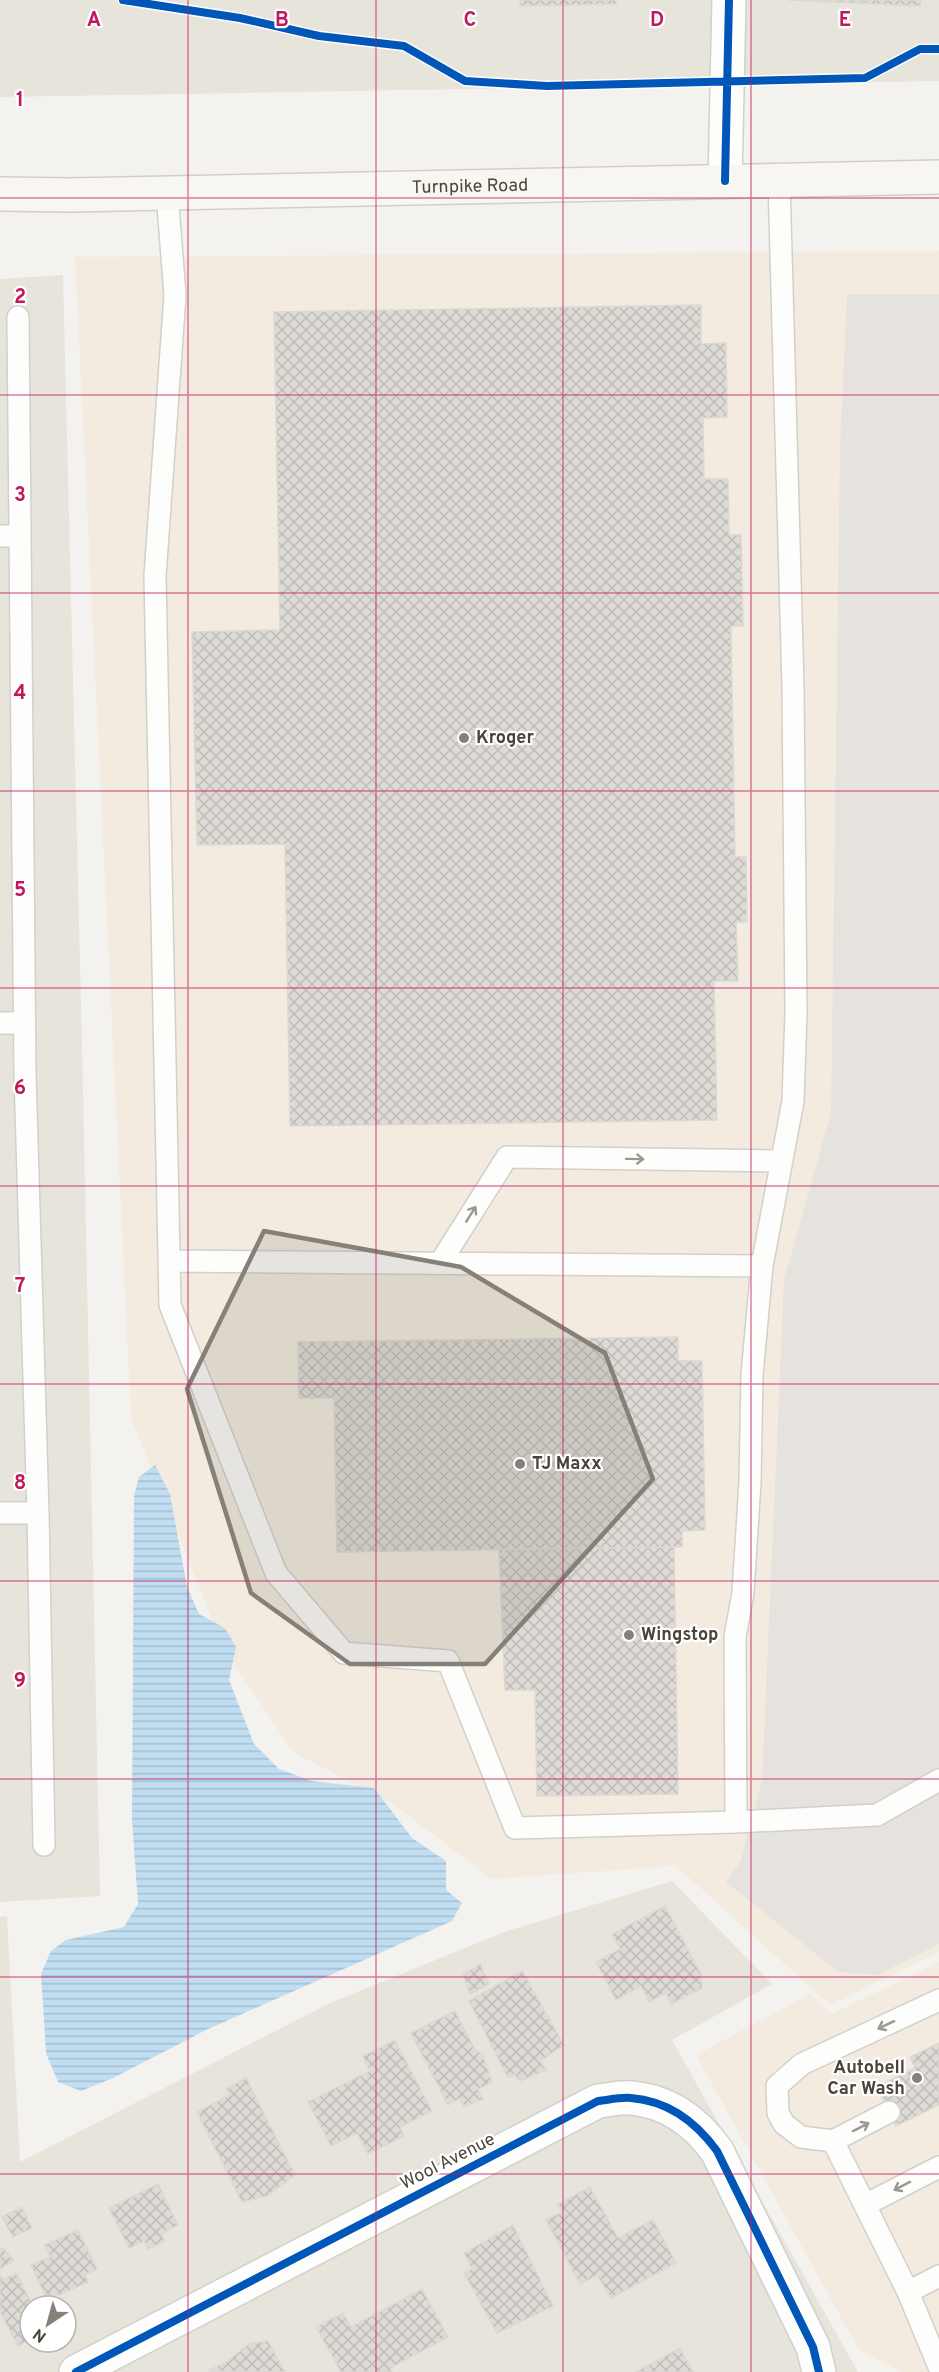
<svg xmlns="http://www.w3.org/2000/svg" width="939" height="2372" viewBox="0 0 939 2372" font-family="Overpass,sans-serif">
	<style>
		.residential { fill: #e7e4dc; fill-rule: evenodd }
		.commercial { fill: #f3ebdf }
		.parking { fill: #e6e3df }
		.water { fill: url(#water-rules) }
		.building { fill: url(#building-cross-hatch); stroke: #dcd9d4; stroke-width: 1.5 }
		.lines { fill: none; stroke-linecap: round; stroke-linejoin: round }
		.service-casing { stroke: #d2d0cb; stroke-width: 24 }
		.minor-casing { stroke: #d2d0cb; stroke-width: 36 }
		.secondary-casing { stroke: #d3cfc5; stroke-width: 36 }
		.service { stroke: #fdfdfc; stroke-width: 21 }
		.minor { stroke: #fdfdfc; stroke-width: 33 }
		.secondary { stroke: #f7f6f1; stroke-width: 33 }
		.cycleway-casing { stroke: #fff; stroke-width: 11 }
		.cycleway { stroke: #0057b8; stroke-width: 8 }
		.oneway { stroke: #9b9791 }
		.marked { fill: #868178; fill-opacity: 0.2; stroke: #868178; stroke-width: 4.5; stroke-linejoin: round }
		.grid { fill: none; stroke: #c2185b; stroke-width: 1.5; stroke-opacity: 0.55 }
		.poi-dot { fill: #868178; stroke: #fff; stroke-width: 2 }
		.labels { text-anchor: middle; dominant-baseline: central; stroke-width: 4.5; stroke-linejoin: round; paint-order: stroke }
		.street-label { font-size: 18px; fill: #4b4439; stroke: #fff }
		.poi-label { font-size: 18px; font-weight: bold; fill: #4b4439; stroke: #fff; text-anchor: start }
		.grid-label { font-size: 20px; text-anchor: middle; font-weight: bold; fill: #c2185b; stroke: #fff; stroke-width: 4.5; stroke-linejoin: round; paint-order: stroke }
	</style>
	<defs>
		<pattern id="water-rules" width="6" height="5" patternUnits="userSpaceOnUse" patternTransform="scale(1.5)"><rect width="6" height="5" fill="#c0ddf1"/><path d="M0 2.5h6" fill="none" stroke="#a6bfcf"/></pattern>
		<pattern id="building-cross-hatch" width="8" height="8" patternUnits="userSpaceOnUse" patternTransform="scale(1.5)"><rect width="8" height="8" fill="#dedbd6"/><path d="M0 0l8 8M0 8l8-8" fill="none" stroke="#c0bdb8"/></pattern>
	</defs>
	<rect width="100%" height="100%" fill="#f4f2ee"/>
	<path class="residential" d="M0,0H939V81L0,97Z
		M63,275L82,1044L100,1896L0,1902V279Z
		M672,1881L772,1984L672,2040L858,2372H0V1917L7,1916L20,2162L330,2003L507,1931ZM30,2306H66V2342H30Z"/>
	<path class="commercial" d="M939,251V1952L830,2005L676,1866L492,1879L393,1804L293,1752L224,1649L131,1418L75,257Z
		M939,1962V2372H902L859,2350L696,2055L810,1994L832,2014Z"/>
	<path class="parking" d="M847,294H939V1944L877,1975L838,1972L726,1882L740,1862L762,1780L784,1280L831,1113L840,444Z"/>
	<path class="water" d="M155,1465L170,1494L187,1587L199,1614L225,1628L236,1647L229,1680L254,1744L279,1769L312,1781L374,1788L412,1838L446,1861V1890L462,1903L452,1921L206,2030L113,2078L81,2091L58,2082L46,2053L41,1974L51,1951L66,1940L124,1927L138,1904L132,1819L134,1496L139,1477Z"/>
	<path class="building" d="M520,0H616V4L520,6Z
		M788,0H921L920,6Z
		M701,305V344L726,343L727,417L703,418L704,479H728L729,535H741L743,626H731L735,857H746L747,922H736L738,981H714L717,1120L290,1126L285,844L197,845L192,632L280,630L274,312Z
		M678,1337V1361H702L705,1530L682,1531V1547L337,1552L334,1398H299L298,1342Z
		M674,1547L678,1794L537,1796L535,1690H505L499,1549Z
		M665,1906L701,1974L702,1988L671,2004L666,1993L649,2002L641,1986L616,2000L596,1962L620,1949L612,1934Z
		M480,1964L489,1984L470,1994L463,1975Z
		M522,1971L564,2045L540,2061L546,2070L520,2081L514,2074L508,2078L469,2001Z
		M455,2011L474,2048L483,2055L492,2082L478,2089L483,2099L464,2107L460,2098L448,2105L411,2033Z
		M395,2040L432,2111L400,2127L404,2136L368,2154L357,2133L331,2146L308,2102L370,2071L363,2056Z
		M939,2043V2105L896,2126L877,2087L915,2068L910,2057Z
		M246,2078L295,2175L267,2196L242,2202L197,2112L230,2095L226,2089Z
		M158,2184L178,2225L161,2234L165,2241L148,2249L144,2241L129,2248L109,2208Z
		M590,2187L618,2238L653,2220L676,2263L611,2298L597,2275L580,2284L546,2220L562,2212L558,2204Z
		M22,2207L32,2228L13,2237L2,2217Z
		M513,2225L553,2306L497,2333L464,2273L472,2269L464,2253Z
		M78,2230L97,2269L85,2275L88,2282L59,2295H45L31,2265L50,2257L45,2245Z
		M3,2248L14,2260L0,2269V2249Z
		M16,2273L33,2306H30V2342L29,2340L18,2346L0,2312V2274L3,2280Z
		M422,2289L448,2337L390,2368L392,2372H341L316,2327L343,2313L351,2327Z
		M268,2341L285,2372L208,2371L226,2362L249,2344Z
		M30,2342H44L33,2348Z
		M680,2348L693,2372H636Z"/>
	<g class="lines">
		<g class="service-casing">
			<path id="service" d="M167,193L175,295L155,576L170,1305L276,1573L344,1653L448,1661L515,1828L736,1822L877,1815L939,1780
				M0,536H20
				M0,1023H24
				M169,1261L762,1266
				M440,1263L507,1157L781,1161
				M0,1513H38L25,1074L18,317
				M38,1513L44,1845
				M736,1822L735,1637L743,1593L750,1482L752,1375L762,1266L793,1101L796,1013L793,687L779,180
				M889,2112L833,2141L801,2137L784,2124L778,2113L777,2086L802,2064L939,2000
				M833,2141L908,2292L939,2367
				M865,2205L939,2167
				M908,2292L939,2276"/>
		</g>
		<g class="minor-casing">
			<path id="minor" d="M725,181L729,0
				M76,2372L598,2101C608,2100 620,2097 631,2098C668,2101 696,2122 717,2151L813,2347L819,2372"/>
		</g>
		<g class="secondary-casing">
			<g id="secondary">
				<path id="s1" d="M0,194L71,195L939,177"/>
			</g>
		</g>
		<use href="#service" class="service"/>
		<use href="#minor" class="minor"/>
		<use href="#secondary" class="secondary"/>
		<g class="cycleway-casing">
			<path id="cycleway" d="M123,0L240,18L319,36L404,46L465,81L547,86L865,78L920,49H939
				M725,181L729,0
				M76,2372L598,2101C608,2100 620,2097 631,2098C668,2101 696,2122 717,2151L813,2347L819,2372"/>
		</g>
		<use href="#cycleway" class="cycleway"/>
	</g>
	<defs><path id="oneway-shaft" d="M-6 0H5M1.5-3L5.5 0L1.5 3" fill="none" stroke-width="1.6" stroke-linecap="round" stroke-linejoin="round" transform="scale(1.5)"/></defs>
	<g class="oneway">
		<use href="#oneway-shaft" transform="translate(635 1159) rotate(1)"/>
		<use href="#oneway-shaft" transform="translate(471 1214) rotate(-58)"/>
		<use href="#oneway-shaft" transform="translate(886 2025) rotate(155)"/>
		<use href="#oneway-shaft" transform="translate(861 2127) rotate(-27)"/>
		<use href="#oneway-shaft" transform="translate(902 2186) rotate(153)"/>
	</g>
	<path class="marked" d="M264,1231L461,1267L605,1353L653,1479L485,1664H350L251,1593L187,1389Z"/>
	<path class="grid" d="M188,0V2372M376,0V2372M563,0V2372M751,0V2372M0,198H939M0,395H939M0,593H939M0,791H939M0,988H939M0,1186H939M0,1384H939M0,1581H939M0,1779H939M0,1977H939M0,2174H939"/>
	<g class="poi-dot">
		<circle cx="464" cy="738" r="6"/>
		<circle cx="520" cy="1464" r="6"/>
		<circle cx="629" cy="1635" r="6"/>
		<circle cx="917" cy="2078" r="6"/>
	</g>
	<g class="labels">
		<g class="street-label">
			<text stroke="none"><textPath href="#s1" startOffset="470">Turnpike Road</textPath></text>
			<text transform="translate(448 2162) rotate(-27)">Wool Avenue</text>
		</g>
		<g class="poi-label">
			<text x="476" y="738">Kroger</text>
			<text x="532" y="1464">TJ Maxx</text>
			<text x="641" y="1635">Wingstop</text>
			<text x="905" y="2068" text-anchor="end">Autobell<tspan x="905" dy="21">Car Wash</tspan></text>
		</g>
	</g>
	<g class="grid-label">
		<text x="94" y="26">A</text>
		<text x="282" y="26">B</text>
		<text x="470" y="26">C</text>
		<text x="657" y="26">D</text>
		<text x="845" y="26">E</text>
		<text x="20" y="106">1</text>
		<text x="20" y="303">2</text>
		<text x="20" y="501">3</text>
		<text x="20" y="699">4</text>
		<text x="20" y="896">5</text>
		<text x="20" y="1094">6</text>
		<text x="20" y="1292">7</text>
		<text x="20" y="1489">8</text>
		<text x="20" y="1687">9</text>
	</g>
	<g transform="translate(48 2324) rotate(216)"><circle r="28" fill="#ffffff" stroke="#b7b4b0" stroke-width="1.5"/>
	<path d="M0-4.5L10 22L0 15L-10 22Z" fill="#868178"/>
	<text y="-9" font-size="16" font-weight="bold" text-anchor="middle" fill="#4b4439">N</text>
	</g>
</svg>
